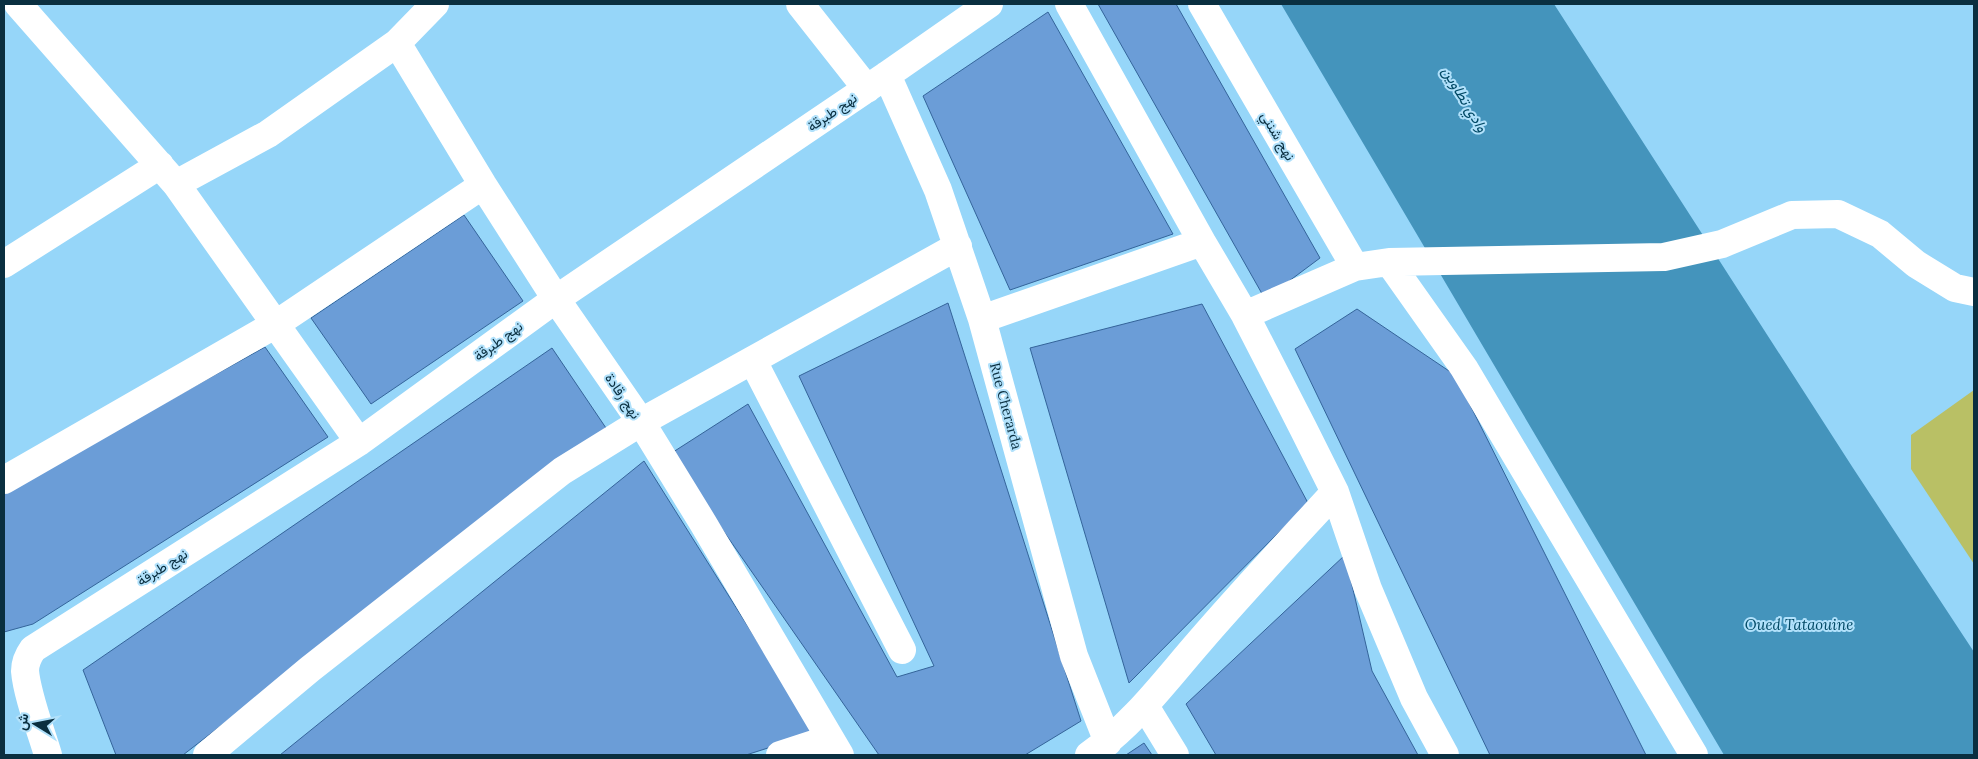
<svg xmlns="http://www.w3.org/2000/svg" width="1978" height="759" viewBox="0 0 1978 759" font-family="Lora,Vazirmatn,serif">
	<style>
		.green { fill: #b9c065 }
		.water { fill: #4494bc }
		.building { fill: #6b9dd7; stroke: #34649a }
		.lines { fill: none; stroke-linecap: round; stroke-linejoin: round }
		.street { stroke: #fff; stroke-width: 28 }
		.labels { text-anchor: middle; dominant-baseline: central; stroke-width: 4; stroke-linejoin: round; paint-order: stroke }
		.street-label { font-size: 14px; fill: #0a2f40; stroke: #b1e1fb }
		.water-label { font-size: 15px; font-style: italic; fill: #034a66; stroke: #b1e1fb }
	</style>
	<rect width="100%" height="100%" fill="#96d6f9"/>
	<path class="green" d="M1974,390V564L1911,469V435Z"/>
	<path class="water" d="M1281,4H1554L1853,468L1974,652V755H1724Z"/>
	<path class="building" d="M1098,4H1176L1320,258L1265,299Z
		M1048,12L1173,234L1010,290L923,96Z
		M464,215L523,301L371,404L311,318Z
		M948,303L1081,721L1025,755H879L670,454L748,404L897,677L934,666L799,376Z
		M1202,304L1308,503L1129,683L1030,348Z
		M1357,309L1455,375L1646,755H1490L1295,349Z
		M265,347L328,437L33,624L4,632V492Z
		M552,348L606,428L183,755H116L83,670Z
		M644,461L815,733L746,755H280Z
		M1345,555L1372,671L1418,755H1216L1186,704Z
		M1144,743L1152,755H1126Z"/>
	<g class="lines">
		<path class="street" d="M18,4L176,184L359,442
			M800,4L867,89
			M1069,4L1202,242L1245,315L1303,428L1335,492L1368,589L1414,698L1445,755
			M1202,4L1355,267
			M397,43L483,185L556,299L641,422L703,523L840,755
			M887,75L938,190L982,319L1074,656L1108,742
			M176,184L268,134L397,43L435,4
			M1389,262L1464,368L1694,755
			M4,264L160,165
			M1245,315L1355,267L1389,262L1664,257L1722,244L1792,215L1838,214L1880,234L1916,264L1955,288L1974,292
			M982,319L1202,242
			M753,361L902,650
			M4,480L276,324L483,185
			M1145,706L1175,755
			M48,755C41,731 27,695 25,671C25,663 28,656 33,649L359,442L556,299L887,75L989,4
			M207,755L310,669L562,471L641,422L958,246
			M780,755L829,739
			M1089,755C1133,725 1165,681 1200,641C1244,590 1290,541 1335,492"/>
	</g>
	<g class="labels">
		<g class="street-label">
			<text transform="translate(832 112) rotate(-34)">نهج طبرقة</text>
			<text transform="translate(1278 136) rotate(60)">نهج شنني</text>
			<text transform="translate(498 341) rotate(-36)">نهج طبرقة</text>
			<text transform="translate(623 396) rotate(56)">نهج رقادة</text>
			<text transform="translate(1006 406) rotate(75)">Rue Cherarda</text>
			<text transform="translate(162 567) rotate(-32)">نهج طبرقة</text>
		</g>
		<g class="water-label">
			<text transform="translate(1465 99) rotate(59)">وادي تطاوين</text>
			<text x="1799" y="624">Oued Tataouine</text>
		</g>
	</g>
	<rect width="1978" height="759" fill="none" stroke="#0a2f40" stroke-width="10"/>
	<g transform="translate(35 724) rotate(280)" stroke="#b1e1fb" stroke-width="4" paint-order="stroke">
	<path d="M0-4L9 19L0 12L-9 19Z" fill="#0a2f40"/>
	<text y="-8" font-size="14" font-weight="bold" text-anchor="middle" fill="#0a2f40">ش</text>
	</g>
</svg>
